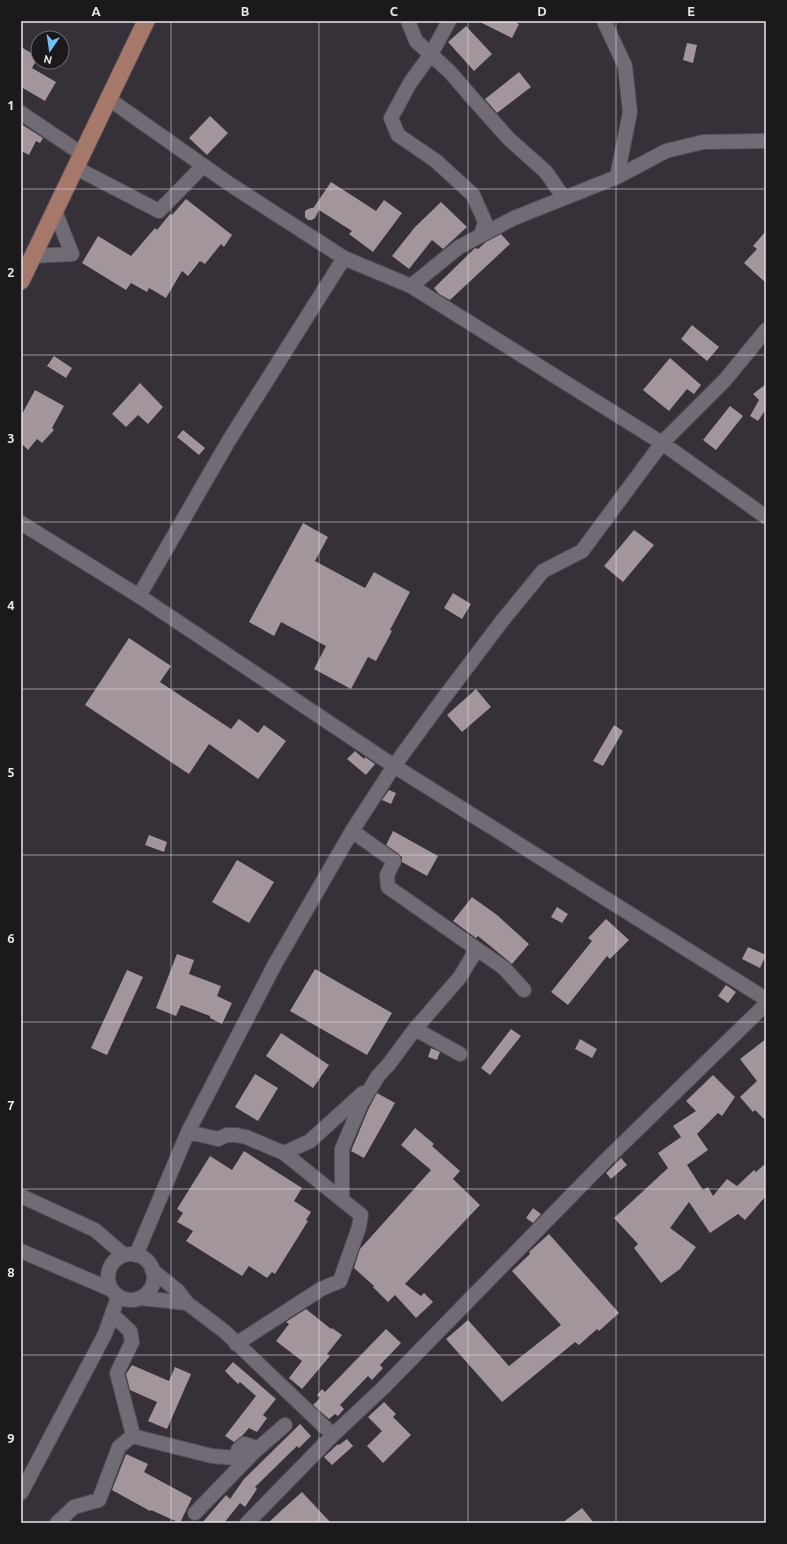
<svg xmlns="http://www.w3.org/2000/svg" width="787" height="1544" viewBox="0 0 787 1544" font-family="Ubuntu,sans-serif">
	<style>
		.building { fill: #a2959c }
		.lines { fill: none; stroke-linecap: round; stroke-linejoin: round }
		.minor-casing { stroke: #524e55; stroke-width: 16 }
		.major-casing { stroke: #524e55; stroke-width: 19 }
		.minor { stroke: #716b75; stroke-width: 14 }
		.major { stroke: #a6786a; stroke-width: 17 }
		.grid { fill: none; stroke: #eae6ec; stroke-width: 1; stroke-opacity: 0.55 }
		.neatline { fill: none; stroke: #eae6ec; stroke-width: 1.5 }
		.grid-label { font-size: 13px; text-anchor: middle; font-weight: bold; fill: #eae6ec }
	</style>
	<rect width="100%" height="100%" fill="#363039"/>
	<path class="building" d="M478,21H513L519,24L512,38Z
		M466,26L492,54L474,71L448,42Z
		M687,43L697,45L693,63L683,60Z
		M21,47L38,57L32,68L56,82L45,101L21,87Z
		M519,72L531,87L497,113L485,99Z
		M210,116L228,133L207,155L189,138Z
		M21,124L43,138L40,143L36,141L29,155L21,151Z
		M331,182L376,211L384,200L402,213L373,252L349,234L352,231L319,210L315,218L312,220H308L305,217V211L308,209L315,207H314Z
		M186,199L232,235L224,247L221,244L205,264L200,261L188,276L182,271L166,298L149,288L147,292L131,283L126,290L82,263L98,236L131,256L155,228L157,230L170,214L172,215Z
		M441,202L467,227L443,249L432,240L409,269L392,256L415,227Z
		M766,231V283L744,263L757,249L753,246Z
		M501,234L510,244L450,300L439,294L434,288L475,248L478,249L486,242Z
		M692,325L719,347L707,361L681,339Z
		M54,356L72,368L66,378L47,366Z
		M670,358L701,385L694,394L687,389L669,411L643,390Z
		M140,383L163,407L148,424L138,415L126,427L112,414Z
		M766,384V409L758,421L750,416L759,400L753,394Z
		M35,390L64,406L52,428L54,430L42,443L37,439L28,450L21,443V416Z
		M730,406L743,416L716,450L703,440Z
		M183,430L205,448L199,455L177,437Z
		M303,523L328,537L315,561L365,588L374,572L410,592L390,630L392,631L376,661L368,657L351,689L314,669L326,646L281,622L274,636L249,622Z
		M634,530L654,545L623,582L604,566Z
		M453,593L471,604L462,619L444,608Z
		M129,638L171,666L160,682L231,729L239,719L258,733L264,725L286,741L258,779L209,744L189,774L85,705Z
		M476,689L491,707L462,732L447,715Z
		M614,725L623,731L603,766L593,761Z
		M355,751L364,759L365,757L375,764L366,775L347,759Z
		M389,790L396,793L391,804L382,800Z
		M393,831L438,856L427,876L402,862V857L399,854L386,845Z
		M149,835L167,842L164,852L145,845Z
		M237,860L274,882L249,923L212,902Z
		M472,897L497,915L529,944L512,964L478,936L476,938L453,921Z
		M557,907L568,914L562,923L551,917Z
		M606,919L629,940L610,959L607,956L568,1005L551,992L592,941L588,938Z
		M748,947L766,955L760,968L742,959Z
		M177,954L194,960L189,974L221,986L217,996L232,1003L222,1024L210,1018V1016L181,1005L176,1016L156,1008Z
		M315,969L392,1013L367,1055L290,1011Z
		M127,970L143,977L107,1055L91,1048Z
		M726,985L736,992L728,1003L718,996Z
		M511,1029L521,1036L490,1075L481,1068Z
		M281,1033L329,1065L313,1088L266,1056Z
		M580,1039L597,1049L592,1058L575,1049Z
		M766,1039V1121L755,1110L753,1112L740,1097L757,1081L740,1059Z
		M431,1048L440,1052L437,1060L428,1057Z
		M255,1074L278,1088L258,1121L235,1107Z
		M713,1075L735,1097L722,1116L718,1113L697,1134L708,1150L687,1165L703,1190L708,1187L713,1196L727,1179L737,1186L754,1170L756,1172L766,1163V1196L745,1220L738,1214L710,1233L689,1202L670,1228L696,1247L680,1269L661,1283L634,1248L638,1244L614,1218L668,1168L658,1153L681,1137L673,1126L696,1111L686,1101Z
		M377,1093L395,1103L364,1158L351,1151L368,1110Z
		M415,1128L434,1144L432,1146L460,1171L453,1179L480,1205L405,1284L421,1296L424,1293L433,1302L416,1318L395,1295L388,1302L373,1287L374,1286L354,1268L360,1249L431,1170L401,1145Z
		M244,1151L302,1188L294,1201L311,1212L306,1220L308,1221L275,1274L272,1272L267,1278L249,1266L242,1276L186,1241L193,1231L177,1222L183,1213L177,1209L210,1156L232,1170Z
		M621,1158L627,1165L611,1179L606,1173Z
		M533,1208L541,1214L533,1223L526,1218Z
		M549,1234L619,1313L599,1331L597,1329L579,1345L575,1342L502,1402L446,1339L468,1320L509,1366L561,1325L512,1271L530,1254L529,1252Z
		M306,1309L331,1329L332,1328L342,1335L327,1354L330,1356L302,1389L289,1378L302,1361L276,1341L289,1324L286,1322Z
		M386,1329L401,1343L380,1365L383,1368L372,1380L368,1376L340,1405L344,1409L338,1416L335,1414L329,1419L313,1405L320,1398L317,1395L322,1389L325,1392Z
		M233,1362L276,1399L263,1415L267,1418L257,1432L249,1428L242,1436L234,1442L225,1436L256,1396L240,1382L238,1384L225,1371Z
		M132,1365L169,1381L175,1367L191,1374L167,1429L148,1421L157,1402L130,1390L126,1374Z
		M384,1402L396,1414L393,1417L411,1435L383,1463L367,1446L382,1431L368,1417Z
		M300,1424L311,1436L299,1448L297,1446L255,1487L257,1489L245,1507L240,1503L224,1523H202L226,1495L230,1499L244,1479Z
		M347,1439L353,1446L332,1465L324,1457L338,1444L339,1445Z
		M126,1454L148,1464L144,1472L192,1498L180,1523L151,1510L150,1511L112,1490Z
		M302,1492L331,1523H268L283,1509Z
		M582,1508L594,1523H562Z"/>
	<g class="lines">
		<g class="minor-casing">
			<path id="minor" d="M408,21L416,41L450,72L475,101L509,139L546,172L564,198
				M449,21L431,54L410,83L391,118L398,135L436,161L473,195L485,222L481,235
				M604,21L625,66L630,112L617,177
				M109,99L228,183L344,258
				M21,113L82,154
				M76,168L159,211L203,166
				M33,256L72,254L55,211
				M411,286L459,247L514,218L617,177L666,151L703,142L766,141
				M21,523L139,596L394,766L766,999
				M139,596L228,442L344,258L411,286L662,443L766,517
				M352,831L394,861L387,875L388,887L504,968L524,990
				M415,1029L460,1054
				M188,1132L218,1139L227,1135H236L246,1137L284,1153L361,1215L359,1227L340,1281L321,1289L236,1344
				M284,1153L310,1141L363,1093
				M21,1196L95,1230L124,1255
				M342,1200V1149L361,1104L378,1076L389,1064L415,1029L460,977L472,957L475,948
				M21,1251L110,1289
				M108 1277a23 23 0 1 1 46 0a23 23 0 1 1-46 0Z
				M136,1255L188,1132L275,964L352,831L394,766L443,699L502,621L543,571L582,551L662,443L725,380L766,330
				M152,1270L178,1291L187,1303L224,1331L333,1435
				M140,1298L187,1303
				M132,1436L212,1456L237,1458L238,1450L244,1444L251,1446L254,1452
				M21,1493L105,1334L118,1297
				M195,1513L254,1452L285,1425
				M57,1523L74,1507L99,1500L119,1447L132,1436V1431L117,1373L132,1342L130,1331L112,1314
				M247,1523L333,1435L383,1388L606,1160L766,1004"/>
		</g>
		<g class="major-casing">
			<path id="major" d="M21,281L146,21"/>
		</g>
		<use href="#minor" class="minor"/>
		<use href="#major" class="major"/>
	</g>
	<path class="grid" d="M171,21V1523M319,21V1523M468,21V1523M616,21V1523M21,189H766M21,355H766M21,522H766M21,689H766M21,855H766M21,1022H766M21,1189H766M21,1355H766"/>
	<rect width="787" height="1544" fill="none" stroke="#1c191d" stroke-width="44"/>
	<g transform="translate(50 50) rotate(193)"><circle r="19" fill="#1c191d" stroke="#6e6b70"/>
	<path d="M0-3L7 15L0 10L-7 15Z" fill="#6fc2f4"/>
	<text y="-6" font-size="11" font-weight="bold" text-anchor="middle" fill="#eae6ec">N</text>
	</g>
	<rect x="22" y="22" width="743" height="1500" class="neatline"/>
	<g class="grid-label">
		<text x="96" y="16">A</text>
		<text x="245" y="16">B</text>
		<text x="394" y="16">C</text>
		<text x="542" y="16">D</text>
		<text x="691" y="16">E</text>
		<text x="11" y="110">1</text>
		<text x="11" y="277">2</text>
		<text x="11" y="443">3</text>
		<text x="11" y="610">4</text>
		<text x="11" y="777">5</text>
		<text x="11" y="943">6</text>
		<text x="11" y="1110">7</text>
		<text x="11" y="1277">8</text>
		<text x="11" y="1443">9</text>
	</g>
</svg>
